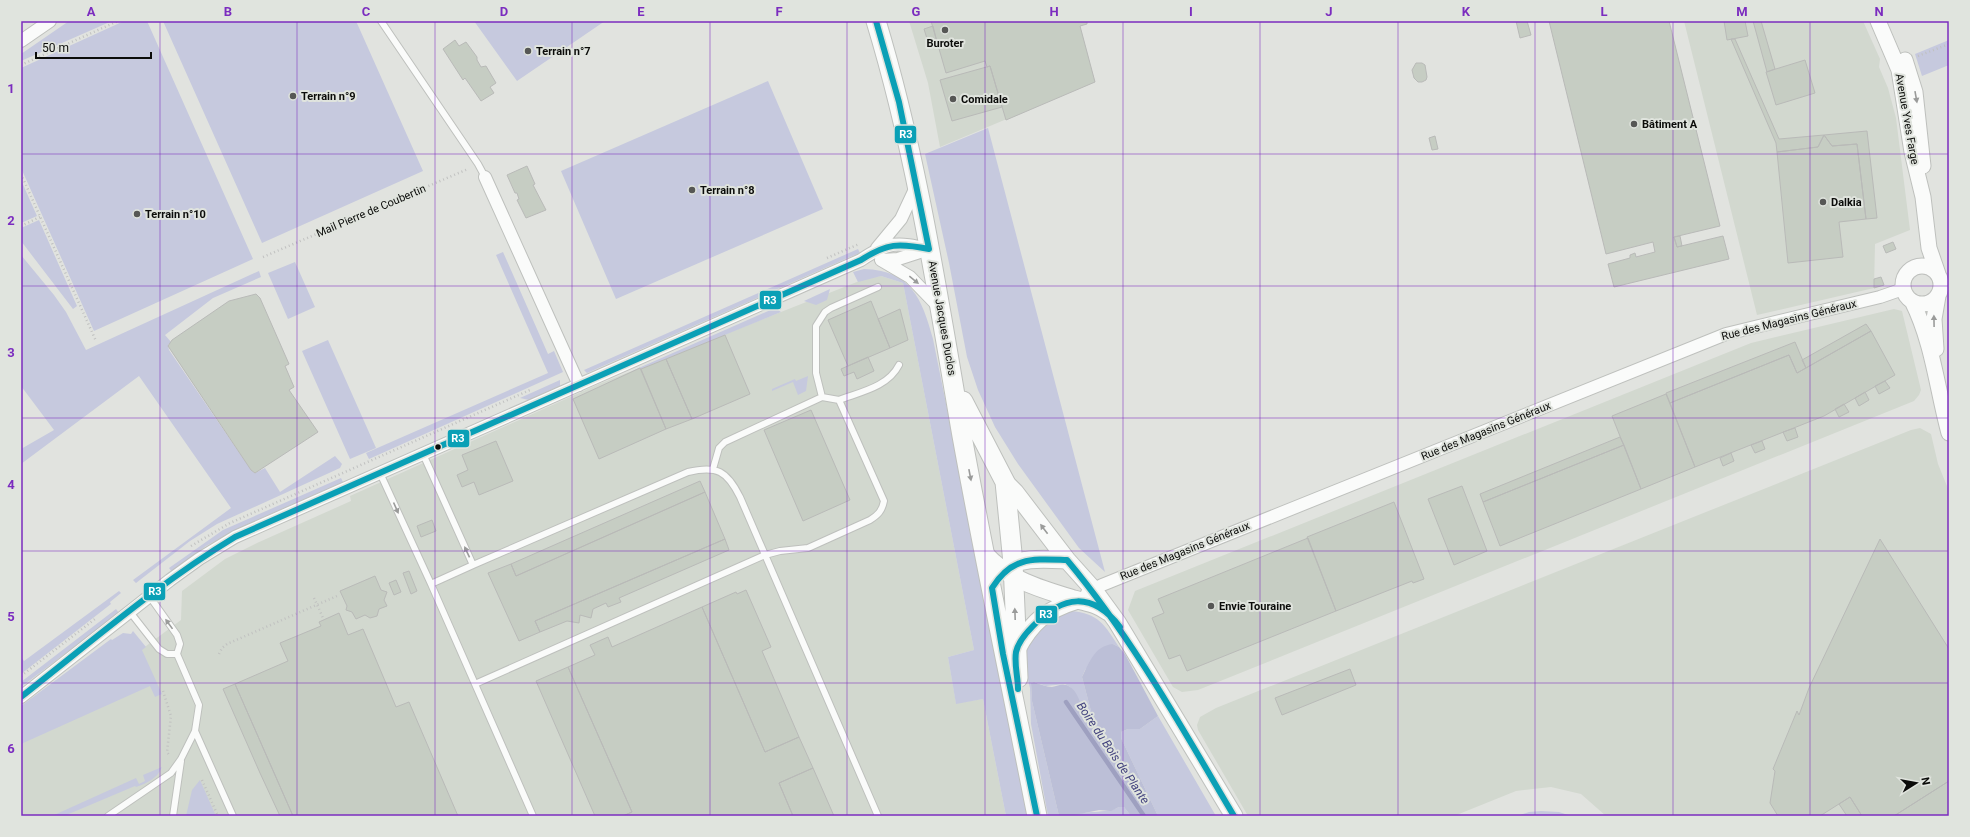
<svg xmlns="http://www.w3.org/2000/svg" width="1970" height="837" viewBox="0 0 1970 837" font-family="Roboto,sans-serif">
	<style>
		.built { fill: #d2d8cf }
		.green { fill: #c6c9de }
		.forest { fill: #bcbfd7 }
		.lines { fill: none; stroke-linecap: round; stroke-linejoin: round }
		.stream { stroke: #9ea0c0; stroke-width: 4.5 }
		.building { fill: #c6cdc3; stroke: #b9bab8 }
		.service-casing { stroke: #bec0bd; stroke-width: 8 }
		.minor-casing { stroke: #bec0bd; stroke-width: 14 }
		.tertiary-casing { stroke: #bec0bd; stroke-width: 17 }
		.secondary-casing { stroke: #bec0bd; stroke-width: 19 }
		.primary-casing { stroke: #bec0bd; stroke-width: 21 }
		.path { stroke: #c0c1c0; stroke-width: 2.5; stroke-dasharray: 1 3; stroke-linecap: butt }
		.service { stroke: #fafbfa; stroke-width: 6 }
		.minor { stroke: #fafbfa; stroke-width: 12 }
		.tertiary { stroke: #fafbfa; stroke-width: 15 }
		.secondary { stroke: #fafbfa; stroke-width: 17 }
		.primary { stroke: #fafbfa; stroke-width: 19 }
		.bus-1-casing { stroke: #e0e4de; stroke-width: 9 }
		.bus-1 { stroke: #0aa0b6; stroke-width: 6 }
		.oneway { fill: #9a9b9a }
		.grid { fill: none; stroke: #7b2cbf; stroke-width: 1; stroke-opacity: 0.55 }
		.poi-dot { fill: #565755; stroke: #e0e4de; stroke-width: 1.5 }
		.bus-dot { fill: #0b0c0a; stroke: #e0e4de; stroke-width: 1.5 }
		.labels { text-anchor: middle; dominant-baseline: central; stroke-width: 4; stroke-linejoin: round; paint-order: stroke }
		.poi-label { font-size: 11px; font-weight: bold; fill: #0b0c0a; stroke: #e0e4de; text-anchor: start }
		.street-label { font-size: 11px; fill: #0b0c0a; stroke: #e0e4de }
		.water-label { font-size: 12px; font-style: italic; fill: #42427e; stroke: #e0e4de }
		.line-badge { stroke: #e0e4de; stroke-width: 1.5 }
		.badge-label { font-size: 11px; text-anchor: middle; font-weight: bold; fill: #fff }
		.neatline { fill: none; stroke: #7b2cbf; stroke-width: 1.5 }
		.grid-label { font-size: 13px; text-anchor: middle; font-weight: bold; fill: #7b2cbf }
	</style>
	<rect width="100%" height="100%" fill="#e1e3df"/>
	<path class="built" d="M909,21H1087V24L1080,26L1095,82L940,147L928,83Z
		M1684,21H1863L1880,59L1879,67L1888,88L1896,118L1910,230L1875,244L1874,288L1757,315Z
		M881,276L903,283L974,650L948,657L956,703L983,699L1006,816H21V714L142,649L181,620L182,591L225,559L257,543L351,501L350,496L599,384L867,278Z
		M1894,309L1902,311L1921,390L1919,395L1914,401L1198,690L1182,692L1173,687L1128,610L1135,591L1751,343Z
		M1920,428L1931,434L1938,464L1949,491V816H1606L1581,794L1551,787L1516,791L1454,816H1248L1198,730L1197,725L1200,717L1216,708L1911,430Z"/>
	<path class="green" d="M69,21H112L21,61V54Z
		M124,21H147L253,259L94,331L21,168V68Z
		M163,21H356L423,171L262,243Z
		M474,21H605L517,81Z
		M1949,40V65L1922,76L1915,54Z
		M768,81L823,209L616,299L561,171Z
		M988,128L1105,572L1079,548L1018,464L995,427L978,390L967,357L949,263L925,154Z
		M21,180L37,216L21,223Z
		M39,220L77,306L73,309L21,241V228Z
		M858,249L860,253L850,257L587,373L584,370Z
		M503,252L548,354L554,351L563,372L369,459L366,453L548,373L496,255Z
		M21,255L54,295L66,312L86,350L259,271L261,277L213,298L165,335L171,342L168,345L169,350L251,470L255,473L265,468L280,492L335,456L342,464L340,468L217,524L190,541L136,583L133,580L231,508L139,376L21,464V449L54,430L21,386Z
		M295,262L315,307L288,319L268,273Z
		M864,269C911,270 922,299 933,339L1029,816H1006L983,699L956,704L948,657L974,650L903,283L881,276L858,282L853,272Z
		M830,289L827,300L816,305L804,301Z
		M775,308L781,312L641,369L632,371Z
		M328,340L376,448L350,459L302,351Z
		M808,376L806,391L798,395L793,382L772,391V389L795,379L796,381Z
		M560,380V386L529,400L520,398Z
		M341,478L343,482L237,529L206,546L172,572L169,568L223,530Z
		M119,591L121,593L110,602L111,604L21,674V657L24,661Z
		M116,609L119,613L21,687V682Z
		M1071,611C1098,613 1105,625 1119,647L1113,644L1085,670L1082,677L1091,711L1089,714L1083,711L1070,687L1065,684L1046,686L1034,682L1031,683L1032,701L1059,816H1048L1031,724L1030,688L1026,672V651L1030,641L1045,623Z
		M133,631L146,647L142,650L162,694L155,697L150,686L21,744V706L111,639L112,640L123,633L131,634Z
		M1158,716L1216,816H1158L1121,738V732L1128,729H1140Z
		M162,767C157,779 147,783 136,787L135,786L64,816H52L136,778L139,784L145,781L143,775Z
		M200,780L216,816H186L192,790Z
		M1119,807H1124L1131,816H1070C1085,810 1106,814 1119,807Z
		M1541,811L1559,812L1571,816H1517L1529,812Z"/>
	<path class="forest" d="M1113,644L1119,647L1125,654L1158,716L1140,729H1128L1121,732V738L1158,816H1131L1124,807H1119L1111,811L1099,810L1070,816H1059L1032,701L1031,683L1034,682C1040,684 1046,687 1052,687C1059,686 1063,682 1070,687C1080,693 1079,708 1089,714L1091,711L1082,677C1090,662 1094,646 1113,644Z"/>
	<g class="lines">
		<path class="stream" d="M1066,702L1144,816"/>
	</g>
	<path class="building" d="M931,21H1087V24L1080,26L1095,82L1006,120L990,66L987,67L985,61L946,73Z
		M1516,21H1527L1531,35L1520,38Z
		M1549,21H1669L1720,226L1674,237L1677,247L1723,236L1729,259L1614,287L1608,264L1630,258V255L1635,253L1636,257L1655,252L1653,242L1606,254Z
		M1724,21H1745L1748,36L1727,40Z
		M1753,21H1761L1775,69L1767,72Z
		M933,26L937,42L929,45L924,29Z
		M1731,39H1735L1779,139L1824,135L1818,147L1777,152L1776,143Z
		M455,40L459,46L466,42L477,57V60L481,67L486,66L496,83L490,87L494,93L481,101L465,78L463,80L443,49Z
		M1805,60L1815,93L1776,105L1766,72Z
		M1416,63H1422L1425,65L1427,77L1426,80L1422,82H1418L1414,78L1412,70Z
		M990,66L1002,107L952,121L940,80Z
		M1867,131L1877,218L1866,219L1857,144L1832,146L1824,135Z
		M1824,135L1832,146L1857,144L1866,219L1839,222L1843,257L1788,263L1777,152L1818,147Z
		M1435,136L1438,149L1432,150L1429,138Z
		M527,166L535,184L533,185L546,210L526,218L517,200L519,199L517,193H515L507,175Z
		M1680,236L1682,246L1677,247L1674,237Z
		M1893,242L1896,249L1886,253L1883,246Z
		M1881,277L1884,285L1874,288V279Z
		M256,294L260,298L289,364L285,366L294,387L289,390L318,432L255,473L251,470L168,346L172,340L229,301Z
		M871,301L890,348L848,366L828,320Z
		M900,309L908,340L890,348L878,319Z
		M1866,324L1871,331L1806,368L1802,360Z
		M1871,331L1895,375L1824,416L1695,467L1670,403L1789,355L1797,373Z
		M725,335L750,394L692,419L666,359Z
		M1795,342L1806,368L1797,373L1789,355L1670,403L1666,393Z
		M868,357L874,371L857,379L854,372L844,376L841,369Z
		M666,359L692,419L666,429L641,369Z
		M640,368L666,429L599,459L573,399Z
		M1885,381L1890,388L1879,394L1875,386Z
		M1865,392L1869,400L1859,406L1855,398Z
		M1666,394L1695,467L1641,489L1612,416Z
		M1844,404L1849,412L1839,417L1835,409Z
		M811,410L850,500L803,521L764,430Z
		M1795,428L1798,437L1787,441L1783,432Z
		M1620,437L1624,445L1483,502L1480,494Z
		M496,441L513,481L479,495L474,482L462,487L457,475L468,470L462,455Z
		M1762,441L1765,449L1755,453L1751,445Z
		M1624,445L1641,489L1500,546L1483,502Z
		M1731,453L1734,461L1723,466L1720,458Z
		M700,481L705,492L516,576L511,564Z
		M1462,486L1487,551L1454,565L1428,499Z
		M705,492L725,539L535,621L540,632L519,641L488,573L511,564L516,576Z
		M1394,502L1424,579L1413,583L1412,581L1336,611L1307,537Z
		M432,520L436,531L421,537L417,526Z
		M1308,538L1336,611L1187,671L1180,655L1169,659L1152,618L1164,613L1158,599Z
		M725,539L729,550L619,598L621,602L608,607L606,603L593,609L591,618L580,615L579,623L567,621L540,632L535,621Z
		M1880,539L1949,649V781L1894,816H1862L1850,797L1820,816H1778L1770,803L1775,771L1773,769L1797,711L1799,715L1809,688Z
		M409,571L417,591L411,594L403,573Z
		M375,576L381,590L387,592L384,600L387,606L379,609L377,616L370,618L365,615L356,619L352,612L346,610L347,606L340,591Z
		M396,580L401,592L394,595L389,583Z
		M746,590L771,647L762,651L799,737L765,752L702,607L736,592L737,594Z
		M702,607L765,752L799,737L813,768L779,783L793,816H623L632,812L568,667L595,655L590,645L608,637L612,647Z
		M339,613L348,635L363,629L396,707L409,702L458,816H293L235,684L288,661L280,643L321,626L319,622Z
		M568,667L632,812L623,816H595L536,681Z
		M1350,669L1356,685L1282,715L1275,698Z
		M235,684L293,816H280L260,773L223,689Z
		M813,768L834,816H793L779,783Z
		M1949,781V816H1894Z
		M1850,797L1862,816H1847L1839,804Z"/>
	<g class="lines">
		<g class="service-casing">
			<path id="service" d="M381,21L478,164L485,177
				M822,397L816,373V326L825,312L831,308L878,287
				M839,400C860,392 888,387 899,365
				M380,473L431,584L473,565L423,454
				M473,565L688,472C717,465 727,471 740,497L878,816
				M431,584L533,816
				M150,597L177,635L180,644L177,654L199,705L195,731L233,816
				M130,612L159,649L167,654H177
				M475,684L765,555L780,551L808,548L870,520C878,515 882,511 884,501L839,400L822,397L725,442L719,448L713,469
				M108,816L171,773L181,759L195,731
				M173,816L181,761"/>
		</g>
		<g class="minor-casing">
			<path id="minor" d="M21,41L50,21
				M485,177L579,385
				M877,248L901,219L916,187
				M881,260L910,277L939,307
				M882,260L898,259L929,249
				M1087,593L1102,585L1726,334L1880,297L1903,289
				M21,697L170,580L199,559L235,537L861,260C889,241 897,242 929,249"/>
		</g>
		<g class="tertiary-casing">
			<path id="tertiary" d="M1878,21L1899,70L1912,152L1923,197L1929,248L1938,274
				M1905,60L1915,92L1923,166
				M1903 285a19 19 0 1 1 38 0a19 19 0 1 1-38 0Z
				M1912,301C1933,343 1937,389 1949,433
				M1936,349L1934,319L1938,296"/>
		</g>
		<g class="secondary-casing">
			<path id="secondary" d="M1005,482L1015,492L1067,560L1093,589L1117,622L1234,816
				M986,555C1009,580 1041,589 1074,599C1087,603 1096,603 1108,612
				M1002,571C1019,556 1046,559 1067,560
				M1016,651C1032,621 1046,610 1078,600"/>
		</g>
		<g class="primary-casing">
			<path id="primary" d="M876,21C917,156 938,297 962,436C985,563 1012,689 1037,816
				M963,401L1005,482L1013,563L1018,678"/>
		</g>
		<path class="path" d="M1918,56L1949,44
			M21,65L118,21
			M21,174L96,341
			M21,226L40,217
			M263,257L468,169
			M827,258L859,244
			M191,546L230,523L530,390
			M314,598L324,620
			M219,654L222,648L227,644L337,596
			M21,676L95,619
			M163,691L171,716L167,752L169,755
			M202,780L218,816"/>
		<use href="#service" class="service"/>
		<use href="#minor" class="minor"/>
		<use href="#tertiary" class="tertiary"/>
		<use href="#secondary" class="secondary"/>
		<use href="#primary" class="primary"/>
		<g class="bus-1-casing">
			<path id="bus-1" d="M876,21L899,102L929,249
				M1018,689C1018,677 1014,664 1016,652C1018,643 1026,633 1033,626C1063,595 1092,591 1120,627
				M21,697C91,642 159,583 235,537L861,260C887,243 899,243 929,249
				M1037,816L1003,654L992,588C1012,556 1033,559 1067,560C1133,639 1182,728 1234,816"/>
		</g>
		<use href="#bus-1" class="bus-1"/>
	</g>
	<defs><path id="oneway-solid" d="M-6-.8H1V-3.2L6.5 0L1 3.2V.8H-6Z"/></defs>
	<g class="oneway">
		<use href="#oneway-solid" transform="translate(1916 97) rotate(80)"/>
		<use href="#oneway-solid" transform="translate(914 280) rotate(39)"/>
		<use href="#oneway-solid" transform="translate(1934 321) rotate(-91)"/>
		<use href="#oneway-solid" transform="translate(970 475) rotate(79)"/>
		<use href="#oneway-solid" transform="translate(396 508) rotate(66)"/>
		<use href="#oneway-solid" transform="translate(1044 529) rotate(-127)"/>
		<use href="#oneway-solid" transform="translate(467 552) rotate(-115)"/>
		<use href="#oneway-solid" transform="translate(1015 614) rotate(-92)"/>
		<use href="#oneway-solid" transform="translate(169 624) rotate(-126)"/>
	</g>
	<path class="grid" d="M160,21V816M297,21V816M435,21V816M572,21V816M710,21V816M847,21V816M985,21V816M1123,21V816M1260,21V816M1398,21V816M1535,21V816M1673,21V816M1810,21V816M21,154H1949M21,286H1949M21,418H1949M21,551H1949M21,683H1949"/>
	<g class="poi-dot">
		<circle cx="945" cy="30" r="4"/>
		<circle cx="528" cy="51" r="4"/>
		<circle cx="293" cy="96" r="4"/>
		<circle cx="953" cy="99" r="4"/>
		<circle cx="1634" cy="124" r="4"/>
		<circle cx="692" cy="190" r="4"/>
		<circle cx="1823" cy="202" r="4"/>
		<circle cx="137" cy="214" r="4"/>
		<circle cx="1211" cy="606" r="4"/>
	</g>
	<circle class="bus-dot" cx="438" cy="447" r="3.5"/>
	<g class="labels">
		<g class="poi-label">
			<text x="945" y="43" text-anchor="middle">Buroter</text>
			<text x="536" y="51">Terrain n°7</text>
			<text x="301" y="96">Terrain n°9</text>
			<text x="961" y="99">Comidale</text>
			<text x="1642" y="124">Bâtiment A</text>
			<text x="700" y="190">Terrain n°8</text>
			<text x="1831" y="202">Dalkia</text>
			<text x="145" y="214">Terrain n°10</text>
			<text x="1219" y="606">Envie Touraine</text>
		</g>
		<g class="street-label">
			<text transform="translate(1907 119) rotate(80)">Avenue Yves Farge</text>
			<text transform="translate(371 211) rotate(-23)">Mail Pierre de Coubertin</text>
			<text transform="translate(942 318) rotate(80)">Avenue Jacques Duclos</text>
			<text transform="translate(1789 320) rotate(-14)">Rue des Magasins Généraux</text>
			<text transform="translate(1486 431) rotate(-22)">Rue des Magasins Généraux</text>
			<text transform="translate(1185 551) rotate(-22)">Rue des Magasins Généraux</text>
		</g>
		<g class="water-label">
			<text transform="translate(1113 753) rotate(56)">Boire du Bois de Plante</text>
		</g>
	</g>
	<g class="line-badge">
		<rect x="894" y="125" width="23" height="19" rx="4" fill="#0aa0b6"/>
		<rect x="759" y="290" width="23" height="20" rx="4" fill="#0aa0b6"/>
		<rect x="447" y="429" width="23" height="19" rx="4" fill="#0aa0b6"/>
		<rect x="143" y="582" width="23" height="19" rx="4" fill="#0aa0b6"/>
		<rect x="1035" y="605" width="23" height="19" rx="4" fill="#0aa0b6"/>
	</g>
	<g class="badge-label">
		<text x="906" y="138">R3</text>
		<text x="770" y="304">R3</text>
		<text x="458" y="442">R3</text>
		<text x="155" y="595">R3</text>
		<text x="1046" y="618">R3</text>
	</g>
	<rect width="1970" height="837" fill="none" stroke="#e0e4de" stroke-width="44"/>
	<g transform="translate(1916 783) rotate(79)" stroke="#e0e4de" stroke-width="3" paint-order="stroke">
	<path d="M0-3L7 15L0 10L-7 15Z" fill="#0b0c0a"/>
	<text y="-6" font-size="11" font-weight="bold" text-anchor="middle" fill="#0b0c0a">N</text>
	</g>
	<path d="M36 52v6h115v-6" fill="none" stroke="#0b0c0a" stroke-width="2"/>
	<text x="42" y="52" font-size="12" fill="#0b0c0a" stroke="#e0e4de" stroke-width="3" paint-order="stroke">50 m</text>
	<rect x="22" y="22" width="1926" height="793" class="neatline"/>
	<g class="grid-label">
		<text x="91" y="16">A</text>
		<text x="228" y="16">B</text>
		<text x="366" y="16">C</text>
		<text x="504" y="16">D</text>
		<text x="641" y="16">E</text>
		<text x="779" y="16">F</text>
		<text x="916" y="16">G</text>
		<text x="1054" y="16">H</text>
		<text x="1191" y="16">I</text>
		<text x="1329" y="16">J</text>
		<text x="1466" y="16">K</text>
		<text x="1604" y="16">L</text>
		<text x="1742" y="16">M</text>
		<text x="1879" y="16">N</text>
		<text x="11" y="93">1</text>
		<text x="11" y="225">2</text>
		<text x="11" y="357">3</text>
		<text x="11" y="489">4</text>
		<text x="11" y="621">5</text>
		<text x="11" y="753">6</text>
	</g>
</svg>
